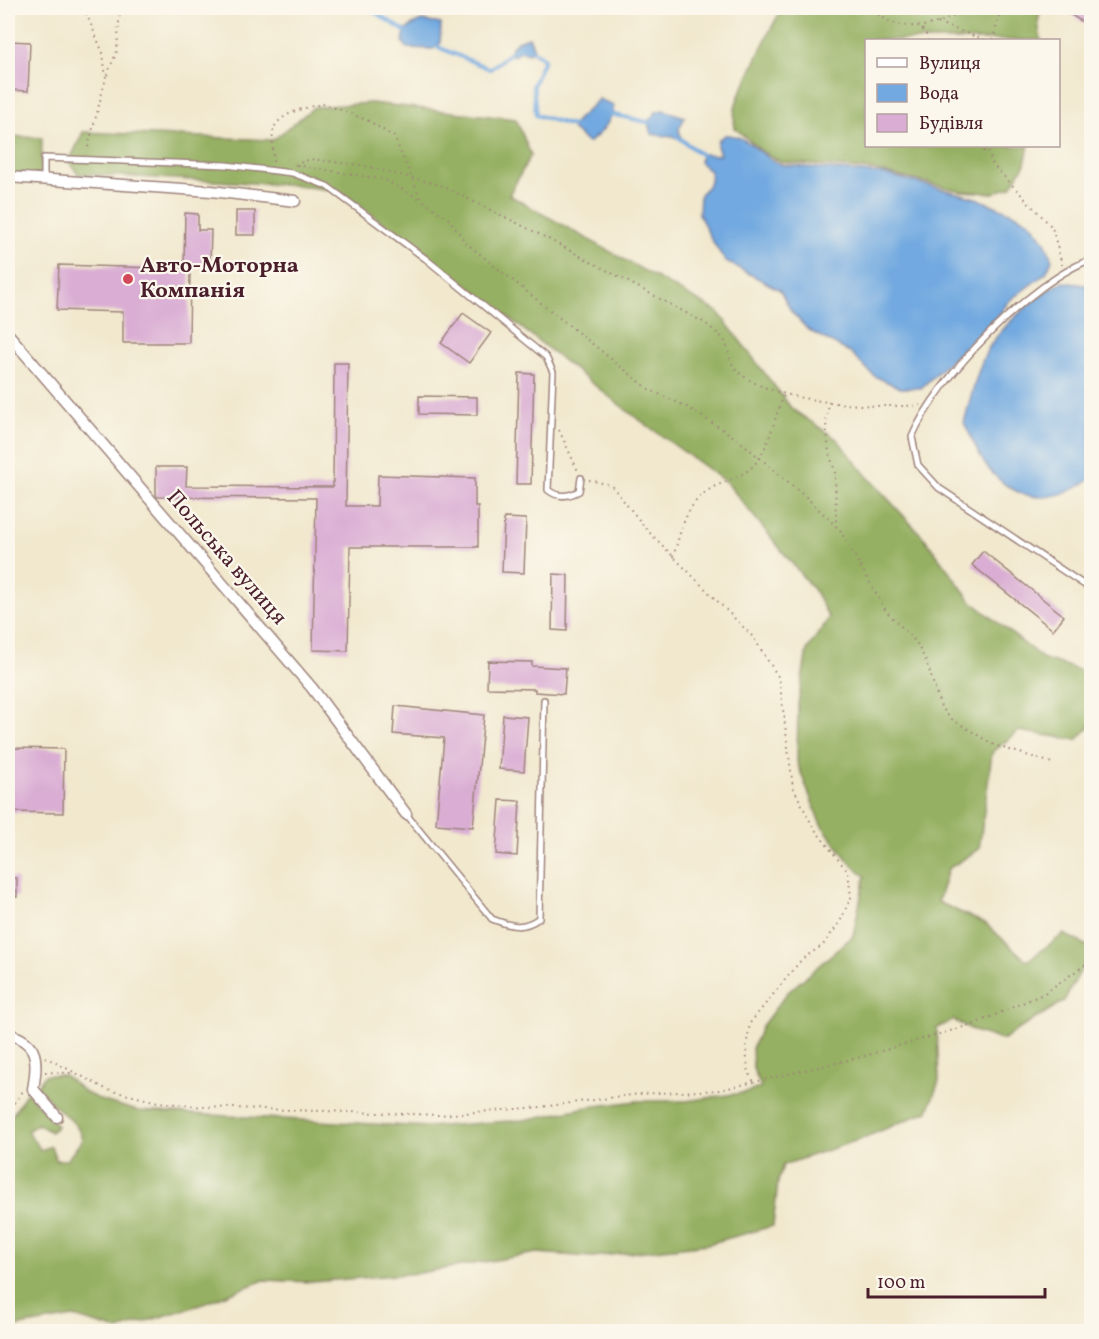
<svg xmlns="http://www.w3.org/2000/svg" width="1099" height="1339" viewBox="0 0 1099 1339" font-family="Vollkorn,serif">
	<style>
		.forest { fill: #95b062; stroke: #706846; stroke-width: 1.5 }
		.water { fill: #71a9e0; stroke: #5e6486; stroke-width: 1.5 }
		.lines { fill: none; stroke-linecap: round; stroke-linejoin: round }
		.stream { stroke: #71a9e0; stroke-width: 4 }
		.building { fill: #daaed4 }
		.service-casing { stroke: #9e847c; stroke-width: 8 }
		.minor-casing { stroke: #9e847c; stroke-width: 13 }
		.path { stroke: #9e847c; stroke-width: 2; stroke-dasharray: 1.5 4.5; stroke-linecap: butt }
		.service { stroke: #fff; stroke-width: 5 }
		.minor { stroke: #fff; stroke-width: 10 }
		.poi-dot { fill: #d1495b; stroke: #fbf7ec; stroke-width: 2 }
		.labels { text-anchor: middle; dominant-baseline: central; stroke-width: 4.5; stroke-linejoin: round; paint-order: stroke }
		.poi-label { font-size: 22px; font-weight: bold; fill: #4a1f2b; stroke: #fbf7ec; text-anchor: start }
		.street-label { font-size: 22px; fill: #4a1f2b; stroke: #fbf7ec }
	</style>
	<rect width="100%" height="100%" fill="#fbf7ec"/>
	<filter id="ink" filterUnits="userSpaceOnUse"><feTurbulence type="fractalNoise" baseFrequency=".0167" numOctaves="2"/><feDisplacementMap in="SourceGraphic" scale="12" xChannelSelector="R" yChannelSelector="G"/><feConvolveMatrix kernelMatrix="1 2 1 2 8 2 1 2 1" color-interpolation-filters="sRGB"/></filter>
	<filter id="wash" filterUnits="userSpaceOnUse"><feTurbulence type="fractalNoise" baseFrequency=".008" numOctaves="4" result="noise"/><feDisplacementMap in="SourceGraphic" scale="24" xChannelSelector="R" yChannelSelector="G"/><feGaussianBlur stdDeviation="1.35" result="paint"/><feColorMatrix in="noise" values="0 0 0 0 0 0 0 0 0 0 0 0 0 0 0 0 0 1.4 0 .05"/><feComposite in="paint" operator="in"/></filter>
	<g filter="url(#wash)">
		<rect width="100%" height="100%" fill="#f1e8ce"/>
		<path class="forest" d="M783,8H1041L1038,22L1041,40H866V146H1029L1025,164L1011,187L993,193L961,191L873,170L781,162L764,153L735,128C731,102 742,92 751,71C761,48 770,28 783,8Z
			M371,103L516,119L531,155L509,195L718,312L792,409L837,439L866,475L926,540L971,601L1042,658L1091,674V725L1077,740L1018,731L992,753L979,849L948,869L938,902L986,924L1027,961L1064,934L1091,948V952L1064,1001L1002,1040L977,1032L953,1020L937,1028L939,1081L928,1111L861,1139L783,1165L778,1182L773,1226L708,1244L592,1257L537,1253L419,1273L312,1282L264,1280L203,1304L118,1330L74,1317L19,1326L8,1331V1122L27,1092L57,1126L51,1132L38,1124L27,1131L41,1150L51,1146L56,1160H67L82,1140C79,1124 69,1119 58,1109C50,1103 44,1094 37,1086L45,1075H64L86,1093L103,1101L138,1111L427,1127L524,1120L588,1107L637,1101H686L749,1092L761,1087L753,1068L752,1048L762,1026L787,993L853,936L865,876L850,863L820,823L797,762L798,704L807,650L829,618L816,593L727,483L630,413L443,266L339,191L292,185L78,174L69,162L83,132L273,140L314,107Z
			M8,136L42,138L41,176L8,174Z"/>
		<path class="water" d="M422,21L441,24L440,44L433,49L407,48L403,42C404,29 410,25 422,21Z
			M529,37L534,49L529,53L521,51L513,56L510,50L517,41Z
			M599,99L614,106C611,122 602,133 588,143L572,129L576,121Z
			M663,110L685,117L679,129L681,138L651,134L648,122L656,112Z
			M725,135C749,134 761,159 783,165L884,174L976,198L1017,215L1031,223L1045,241L1052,260L1046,273L1009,301L998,316L921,388H900L874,376L851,353L808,330L791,311L780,290L725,261L711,239L699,214L700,194C708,187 712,183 710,171L700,162L701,154L720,155L717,146L718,140Z
			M1063,282L1091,286V479C1054,504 1019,505 988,468C978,456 972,437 964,423C970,400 975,376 985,355C996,331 1038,293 1063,282Z"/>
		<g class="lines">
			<path class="stream" d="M368,8L408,33
				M433,45L490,69L514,50
				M529,48L544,59L533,85L536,115L576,127
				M610,114L652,123
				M677,136L704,157"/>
		</g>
		<g id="blocks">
			<path class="building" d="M1060,8H1092V28Z
				M8,41L30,42L28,91L8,90Z
				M236,211H255V235H236Z
				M185,213L198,214V230H211L210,266L184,265Z
				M59,265L190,269L189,343H123V312L57,310Z
				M463,313L491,333L469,363L441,343Z
				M334,363H348L346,506H377L378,475L475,478V506H478V547H350L348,651L313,650L316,498L157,497L156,494V467H187L186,486L333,487Z
				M519,373L534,374L531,484H516Z
				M419,396L477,397V415L419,414Z
				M504,518L526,519L524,573L502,572Z
				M983,551L1064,616L1053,630L972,565Z
				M553,574L568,575L567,631L552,630Z
				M488,661L532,662V666L566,668L564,694L535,692V689L487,688Z
				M395,706L484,715L473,827L436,824L444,738L393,734Z
				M503,715L528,717L524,771L499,769Z
				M8,748L64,749L63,813L8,812Z
				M500,800L520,801L517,856L496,854Z
				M8,878H17V897H8Z"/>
		</g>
	</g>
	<g filter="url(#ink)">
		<use href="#blocks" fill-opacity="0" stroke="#9e847c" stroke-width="1.5"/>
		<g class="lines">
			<g class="service-casing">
				<path id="service" d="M44,179V158L226,165L292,173L327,186L426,259L546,357L553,372L548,490C558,498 568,497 579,491L581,478
					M1092,259C1031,281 937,378 912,437L918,465L939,488L1092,590
					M406,814L492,919C510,926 523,930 539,918L544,700"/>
			</g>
			<g class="minor-casing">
				<path id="minor" d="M8,177L211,191L295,201
					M8,334L312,688L406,814
					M8,1034C39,1042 38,1061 33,1089L57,1117"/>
			</g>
			<path class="path" d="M84,8L103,53L106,78L87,151
				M868,8C877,13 887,22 897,24C922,31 948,21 968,8
				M938,23L985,40
				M918,25L925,32L928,40
				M993,40L1001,8
				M107,75L117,51L120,8
				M980,146L987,155
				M986,146L993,165L1052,227L1062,265
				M273,162C274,152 271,137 274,128C281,112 310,106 325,104L369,121L394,137L421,199L450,220L466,243L650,390L687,407L736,438L806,497L840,530L886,611L916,642L927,663L940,705L950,718L994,745L1052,763
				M295,165L310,159L361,165L440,185L539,234L705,323C711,328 721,335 725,342C729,350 729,361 735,368C763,403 876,409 920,405
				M297,165L385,180L420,199
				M829,401L826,423L829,453L835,471L836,525
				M559,430L578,471
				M589,480L611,485L648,531L753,637L779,678L793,787L813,827L848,872L851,897L840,922L823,945L802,959L750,1023L746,1047L748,1072L754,1082
				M673,557C682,528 686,499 718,485C729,480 745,475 754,465C771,445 774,416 785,393
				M45,1057L108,1090L158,1102L204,1107L439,1115L541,1107L639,1094L720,1090L861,1057L974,1024L1043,994L1092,960
				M45,1072L72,1073
				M8,1113L23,1091"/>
			<use href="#service" class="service"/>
			<use href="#minor" class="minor"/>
		</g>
	</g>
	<circle class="poi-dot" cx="128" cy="279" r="6"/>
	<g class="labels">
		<g class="poi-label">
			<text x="140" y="266">Авто-Моторна<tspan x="140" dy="25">Компанія</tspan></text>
		</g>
		<g class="street-label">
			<text transform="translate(226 558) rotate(49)">Польська вулиця</text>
		</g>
	</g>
	<rect width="1099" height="1339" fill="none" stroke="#fbf7ec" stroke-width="30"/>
	<rect x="865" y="39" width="195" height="108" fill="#fbf7ec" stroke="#b4a19f" stroke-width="1.5"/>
	<rect x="877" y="58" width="30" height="9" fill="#ffffff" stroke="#b4a19f" stroke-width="1.5"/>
	<text x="919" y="69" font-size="18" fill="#4a1f2b">Вулиця</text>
	<rect x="877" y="84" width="30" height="18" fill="#71a9e0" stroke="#b4a19f" stroke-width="1.5"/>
	<text x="919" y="99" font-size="18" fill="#4a1f2b">Вода</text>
	<rect x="877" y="114" width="30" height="18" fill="#daaed4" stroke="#b4a19f" stroke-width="1.5"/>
	<text x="919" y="129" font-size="18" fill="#4a1f2b">Будівля</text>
	<path d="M868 1288v9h177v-9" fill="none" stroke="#4a1f2b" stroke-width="3"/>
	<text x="877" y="1288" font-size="18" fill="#4a1f2b" stroke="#fbf7ec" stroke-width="4.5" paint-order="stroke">100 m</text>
</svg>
